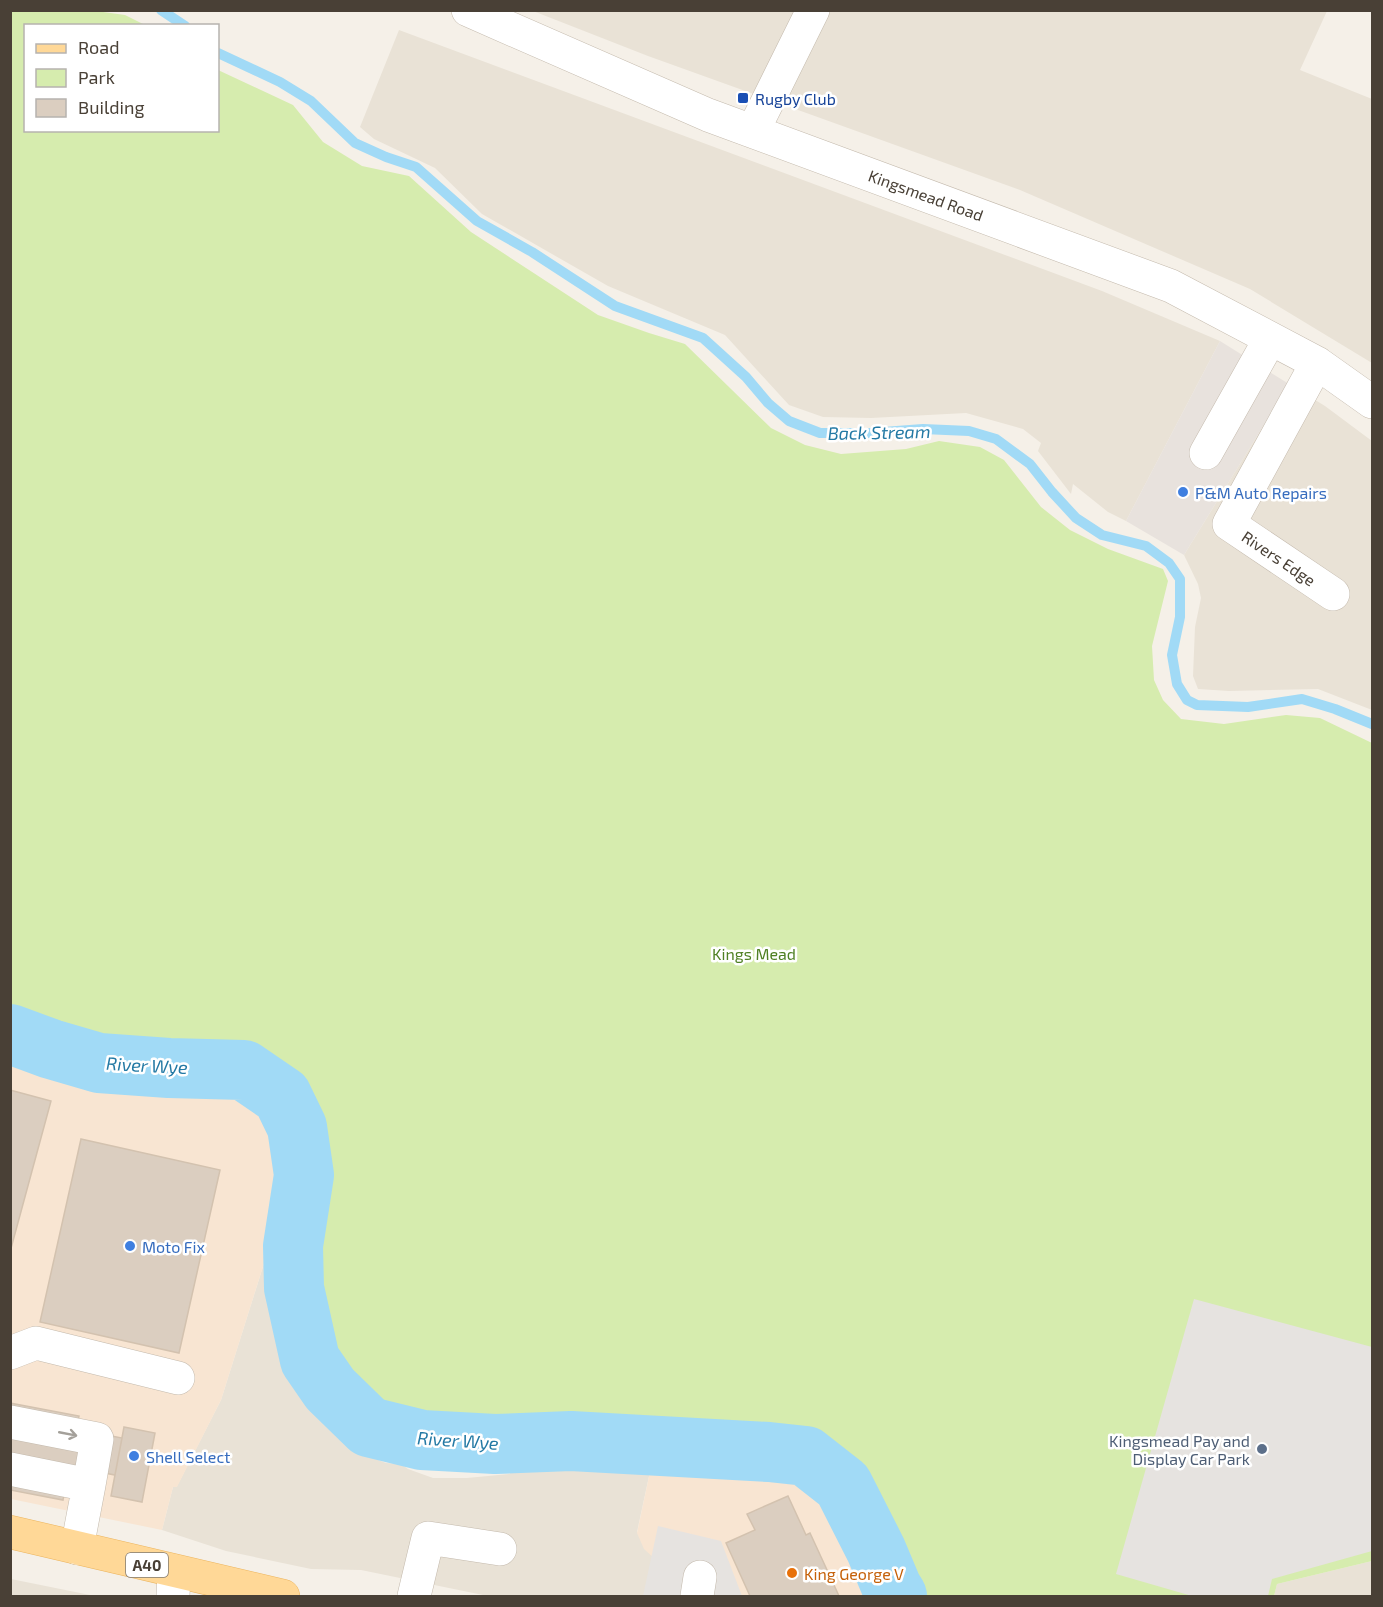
<svg xmlns="http://www.w3.org/2000/svg" width="1383" height="1607" viewBox="0 0 1383 1607" font-family="'Exo 2',sans-serif">
	<style>
		.residential { fill: #e9e2d6 }
		.commercial { fill: #f8e5d2 }
		.industrial { fill: #e8e2dd }
		.green { fill: #d6ecae }
		.parking { fill: #e6e3e0 }
		.lines { fill: none; stroke-linecap: round; stroke-linejoin: round }
		.stream { stroke: #a1daf6; stroke-width: 10 }
		.river { stroke: #a1daf6; stroke-width: 60 }
		.building { fill: #dbcec0; stroke: #d3c2af; stroke-width: 1.5 }
		.minor-casing { stroke: #c4baad; stroke-width: 34 }
		.major-casing { stroke: #ecb55f; stroke-width: 34 }
		.minor { stroke: #fff; stroke-width: 33 }
		.major { stroke: #ffd897; stroke-width: 33 }
		.oneway { stroke: #a4a09a }
		.transit-dot { fill: #1a4fb4; stroke: #fff; stroke-width: 2 }
		.shop-dot { fill: #3f7fe0; stroke: #fff; stroke-width: 2 }
		.service-dot { fill: #5c6f8a; stroke: #fff; stroke-width: 2 }
		.food-dot { fill: #e8710a; stroke: #fff; stroke-width: 2 }
		.labels { text-anchor: middle; dominant-baseline: central; stroke-width: 5; stroke-linejoin: round; paint-order: stroke }
		.shield { fill: #fff; stroke: #807972; stroke-width: 1.5 }
		.shield-label { font-size: 15px; font-weight: bold; fill: #494036 }
		.transit-label { font-size: 16px; fill: #164399; stroke: #fff; text-anchor: start }
		.street-label { font-size: 16px; fill: #494036; stroke: #fff }
		.shop-label { font-size: 16px; fill: #366cbe; stroke: #fff; text-anchor: start }
		.park-label { font-size: 16px; fill: #4f8024; stroke: #fff }
		.service-label { font-size: 16px; fill: #4e5e75; stroke: #fff; text-anchor: end }
		.food-label { font-size: 16px; fill: #c56008; stroke: #fff; text-anchor: start }
		.water-label { font-size: 18px; font-style: italic; fill: #2379a4; stroke: #fff }
	</style>
	<rect width="100%" height="100%" fill="#f5f0e8"/>
	<path class="residential" d="M533,11H1327L1300,70L1372,99V363L1250,289L1020,190L648,56Z
		M399,30L1102,291L1220,341L1126,521L1108,512L1073,484L1071,494L1038,451L1041,443L1023,429L966,413L871,418L823,417L789,405L725,335L608,286L482,214L435,168L374,139L360,127Z
		M1289,384L1325,406L1372,441V710L1318,689L1229,691L1198,689L1193,676L1195,627L1201,598L1198,584L1184,555Z
		M266,1257L268,1280L300,1375L312,1400L329,1426L357,1452L386,1463L401,1464L408,1469L433,1478H467L509,1474L518,1468L529,1466L537,1471L584,1461L602,1465L624,1462L651,1467L637,1532L655,1559L646,1596H488L361,1570L311,1569L226,1551L162,1530L173,1487L177,1486L221,1400Z
		M1372,1561V1596H1274L1277,1584Z
		M10,1579H11L95,1596H11Z"/>
	<path class="commercial" d="M10,1059L85,1081L141,1088L158,1086L231,1091L249,1100L263,1112L271,1128L276,1147V1192L274,1219L266,1257L221,1400L177,1487H173L162,1530L11,1499Z
		M676,1466H745L763,1469L798,1480L809,1486L827,1502L845,1525L861,1563L868,1596H646L655,1559L644,1549L637,1533L651,1467Z"/>
	<path class="industrial" d="M1220,341L1289,384L1184,555L1126,521Z"/>
	<path class="green" d="M11,11H96L125,15L145,25L26,26V130H218V70L293,105L323,142L362,166L409,176L471,232L598,315L649,333L685,344L771,428L805,445L841,454L906,449L939,441L980,447L1004,460L1041,507L1070,530L1108,549L1163,569L1168,581L1152,646L1154,680L1163,700L1181,719L1224,724L1286,715L1320,718L1372,743V1561L1277,1584L1274,1596H913L900,1577L863,1488L835,1459L798,1442L681,1430L578,1431L465,1436L403,1427L367,1410L344,1379L318,1321L304,1265L316,1150L298,1109L276,1079L233,1061L123,1057L52,1040L11,1025Z"/>
	<path class="parking" d="M1194,1299L1372,1347V1551L1272,1579L1268,1596H1192L1116,1574Z
		M658,1526L721,1541L742,1596H643Z"/>
	<g class="lines">
		<path class="stream" d="M161,10L185,26
			M218,53L280,82L311,101L355,143L386,157L416,167L477,221L532,252L615,306L703,338L746,377L768,403L789,421L820,433H870L923,429L969,431L996,439L1030,464L1052,492L1076,518L1102,535L1146,546L1169,563L1180,579V617L1172,655L1177,684L1187,700L1197,705L1248,707L1302,699L1335,709L1372,724"/>
		<path class="river" d="M10,1034L51,1049L99,1063L169,1068L244,1070L282,1096L297,1127L304,1175L293,1246L294,1288L310,1360L330,1389L369,1427L422,1440L495,1444L571,1441L769,1452L806,1456L843,1485L876,1550L892,1588L897,1596"/>
	</g>
	<path class="building" d="M10,1090L51,1101L10,1252Z
		M81,1139L220,1170L179,1353L40,1322Z
		M10,1403L79,1416L76,1429L122,1438L115,1475L69,1466L63,1500L10,1490Z
		M124,1427L155,1433L142,1502L111,1496Z
		M788,1496L806,1535L810,1533L839,1596H750L726,1543L755,1530L747,1514Z"/>
	<g class="lines">
		<g class="minor-casing">
			<path id="minor" d="M468,10L708,115L1171,286L1317,363L1372,402
				M753,131L813,10
				M1317,363L1229,524L1333,594
				M1206,453L1270,339
				M10,1353L36,1343L178,1378
				M10,1422L97,1439L89,1485
				M10,1469L89,1485L77,1548
				M173,1596L174,1571
				M414,1596L428,1538L500,1549
				M697,1596L700,1577"/>
		</g>
		<g class="major-casing">
			<path id="major" d="M10,1532L283,1596"/>
		</g>
		<use href="#minor" class="minor"/>
		<use href="#major" class="major"/>
	</g>
	<defs><path id="oneway-shaft" d="M-6 0H5M1.5-3L5.5 0L1.5 3" fill="none" stroke-width="1.6" stroke-linecap="round" stroke-linejoin="round" transform="scale(1.5)"/></defs>
	<use class="oneway" href="#oneway-shaft" transform="translate(68 1434) rotate(11)"/>
	<rect class="transit-dot" x="737" y="92" width="12" height="12" rx="3"/>
	<g class="shop-dot">
		<circle cx="1183" cy="492" r="6"/>
		<circle cx="130" cy="1246" r="6"/>
		<circle cx="134" cy="1456" r="6"/>
	</g>
	<circle class="service-dot" cx="1262" cy="1449" r="6"/>
	<circle class="food-dot" cx="792" cy="1573" r="6"/>
	<g class="labels">
		<rect class="shield" x="126" y="1553" width="42" height="24" rx="4.5"/>
		<g class="shield-label">
			<text x="147" y="1565">A40</text>
		</g>
		<g class="transit-label">
			<text x="755" y="98">Rugby Club</text>
		</g>
		<g class="street-label">
			<text transform="translate(926 195) rotate(20)">Kingsmead Road</text>
			<text transform="translate(1279 558) rotate(34)">Rivers Edge</text>
		</g>
		<g class="shop-label">
			<text x="1195" y="492">P&amp;M Auto Repairs</text>
			<text x="142" y="1246">Moto Fix</text>
			<text x="146" y="1456">Shell Select</text>
		</g>
		<g class="park-label">
			<text x="754" y="953">Kings Mead</text>
		</g>
		<g class="service-label">
			<text x="1250" y="1440">Kingsmead Pay and<tspan x="1250" dy="18">Display Car Park</tspan></text>
		</g>
		<g class="food-label">
			<text x="804" y="1573">King George V</text>
		</g>
		<g class="water-label">
			<text transform="translate(879 432) rotate(-1)">Back Stream</text>
			<text transform="translate(147 1065) rotate(3)">River Wye</text>
			<text transform="translate(458 1440) rotate(4)">River Wye</text>
		</g>
	</g>
	<rect width="1383" height="1607" fill="none" stroke="#494036" stroke-width="24"/>
	<rect x="24" y="24" width="195" height="108" fill="#ffffff" stroke="#b6b3af" stroke-width="1.5"/>
	<rect x="36" y="44" width="30" height="9" fill="#ffd897" stroke="#b6b3af" stroke-width="1.5"/>
	<text x="78" y="54" font-size="18" fill="#494036">Road</text>
	<rect x="36" y="69" width="30" height="18" fill="#d6ecae" stroke="#b6b3af" stroke-width="1.5"/>
	<text x="78" y="84" font-size="18" fill="#494036">Park</text>
	<rect x="36" y="99" width="30" height="18" fill="#dbcec0" stroke="#b6b3af" stroke-width="1.5"/>
	<text x="78" y="114" font-size="18" fill="#494036">Building</text>
</svg>
